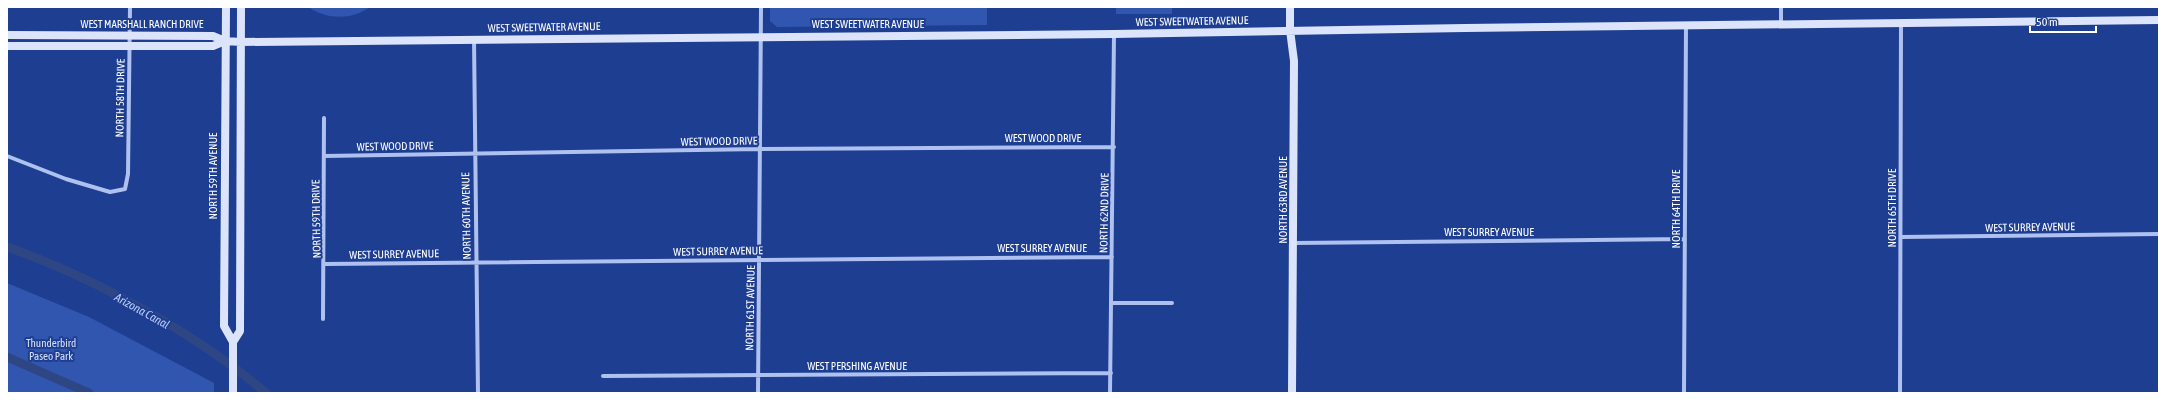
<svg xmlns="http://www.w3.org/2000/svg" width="2166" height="400" viewBox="0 0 2166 400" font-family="'Asap Condensed',sans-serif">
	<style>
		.green { fill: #3156b0 }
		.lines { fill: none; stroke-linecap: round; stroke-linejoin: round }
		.canal { stroke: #2f4685; stroke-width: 9 }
		.street { stroke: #afc1ee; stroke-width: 4 }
		.secondary { stroke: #dbe4fa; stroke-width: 8 }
		.labels { text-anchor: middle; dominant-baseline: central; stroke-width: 4; stroke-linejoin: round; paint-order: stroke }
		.street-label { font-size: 11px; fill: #fff; stroke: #1e3e92 }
		.park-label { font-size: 11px; fill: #d5e0fa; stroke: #1e3e92 }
		.water-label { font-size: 12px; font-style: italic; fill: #bbccf5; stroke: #1e3e92 }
	</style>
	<rect width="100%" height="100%" fill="#1e3e92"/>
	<path class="green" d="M308,7H370C351,20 328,20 308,7Z
		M770,7H987V25L777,27L770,21Z
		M1116,7H1172V14H1116Z
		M7,283L89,317L214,383V393H7Z"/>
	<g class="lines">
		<path class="canal" d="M7,247C93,277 197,334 266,393
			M7,357L89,393"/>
		<path class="street" d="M1781,7V24
			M474,39L478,393
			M7,156L66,179L110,192L125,189L128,174L130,7
			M324,156L760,149L1114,147
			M1901,237L2159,234
			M1294,243L1685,239
			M325,264L1112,257
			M1111,303H1172
			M323,319L324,118
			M603,376L1111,373
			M758,393L761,7
			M1110,393L1114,34
			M1684,393L1686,25
			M1900,393L1901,23"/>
		<path class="secondary" d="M226,7L224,326L233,342
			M1290,7V30L1294,61L1292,393
			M7,35L213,36L225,41L241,42L1114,34L1465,28L2159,20
			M7,46H213L225,41
			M233,393V342L240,331L241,7"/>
	</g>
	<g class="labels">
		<g class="street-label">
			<text transform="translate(1192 21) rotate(-1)">WEST SWEETWATER AVENUE</text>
			<text x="142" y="24">WEST MARSHALL RANCH DRIVE</text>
			<text x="868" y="24">WEST SWEETWATER AVENUE</text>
			<text transform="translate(544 27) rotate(-1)">WEST SWEETWATER AVENUE</text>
			<text transform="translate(120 98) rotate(-89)">NORTH 58TH DRIVE</text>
			<text x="1043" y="138">WEST WOOD DRIVE</text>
			<text transform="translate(719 141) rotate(-1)">WEST WOOD DRIVE</text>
			<text transform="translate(395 146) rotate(-1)">WEST WOOD DRIVE</text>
			<text transform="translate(213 176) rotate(-90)">NORTH 59TH AVENUE</text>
			<text transform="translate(1283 200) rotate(-90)">NORTH 63RD AVENUE</text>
			<text transform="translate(1892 208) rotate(-90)">NORTH 65TH DRIVE</text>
			<text transform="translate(1676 209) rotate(-90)">NORTH 64TH DRIVE</text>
			<text transform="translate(1104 213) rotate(-89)">NORTH 62ND DRIVE</text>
			<text transform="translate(466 216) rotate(-91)">NORTH 60TH AVENUE</text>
			<text transform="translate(316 219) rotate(-91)">NORTH 59TH DRIVE</text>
			<text transform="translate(2030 227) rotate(-1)">WEST SURREY AVENUE</text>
			<text x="1489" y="232">WEST SURREY AVENUE</text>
			<text x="1042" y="248">WEST SURREY AVENUE</text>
			<text transform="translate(718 251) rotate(-1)">WEST SURREY AVENUE</text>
			<text transform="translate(394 254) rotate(-1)">WEST SURREY AVENUE</text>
			<text transform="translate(750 308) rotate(-89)">NORTH 61ST AVENUE</text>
			<text x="857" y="366">WEST PERSHING AVENUE</text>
		</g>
		<g class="park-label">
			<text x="51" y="343">Thunderbird<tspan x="51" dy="13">Paseo Park</tspan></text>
		</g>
		<g class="water-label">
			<text transform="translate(142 311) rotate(29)">Arizona Canal</text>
		</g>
	</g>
	<rect width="2166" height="400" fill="none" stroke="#ffffff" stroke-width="16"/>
	<path d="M2030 26v6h66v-6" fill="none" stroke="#ffffff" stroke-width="2"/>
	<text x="2036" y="26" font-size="12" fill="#ffffff" stroke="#1e3e92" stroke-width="3" paint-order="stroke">50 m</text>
</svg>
